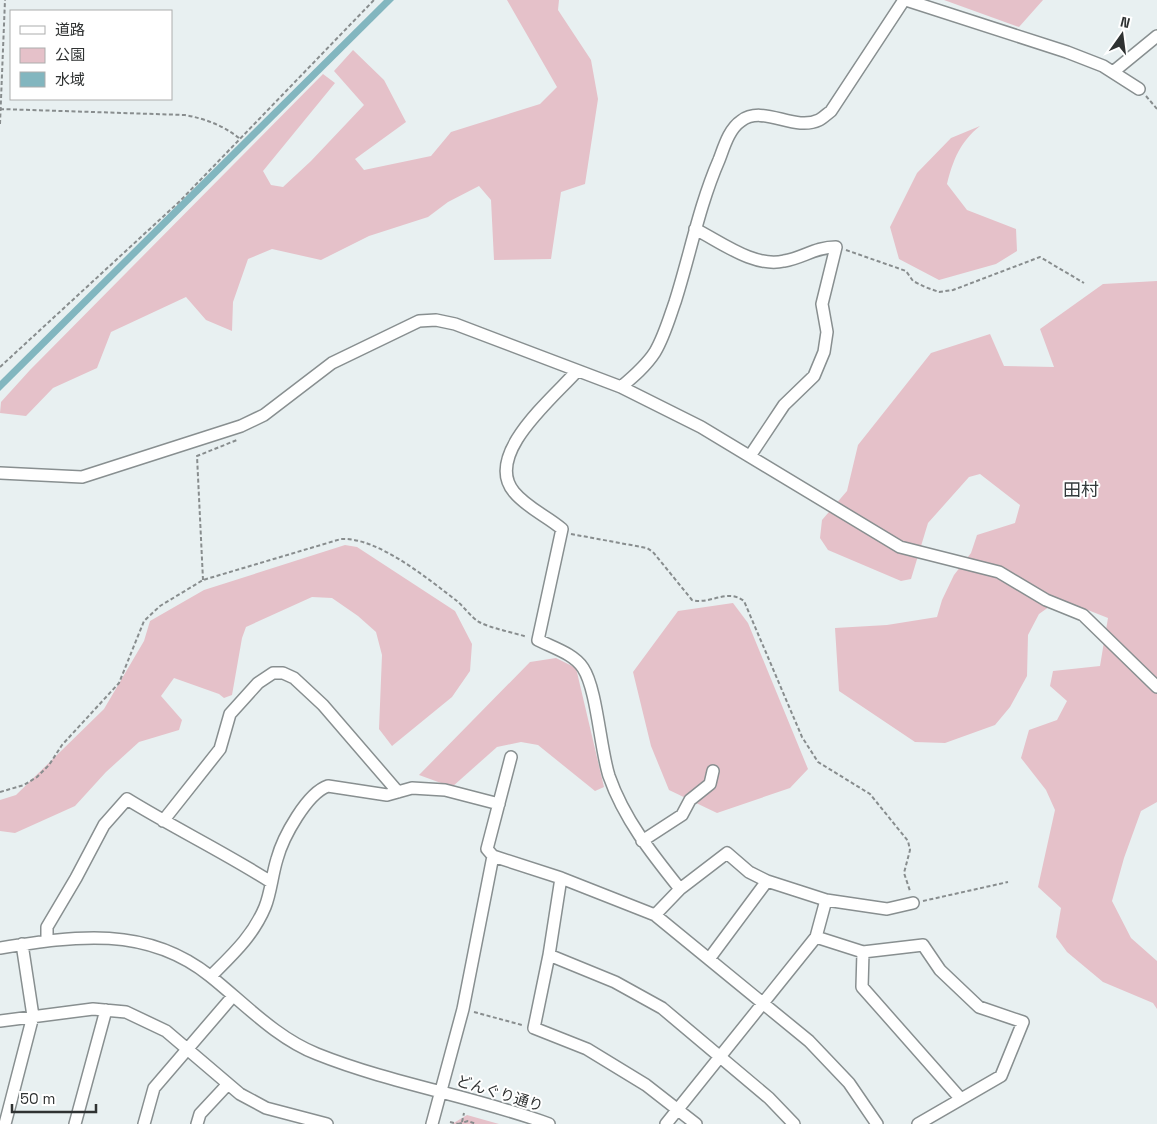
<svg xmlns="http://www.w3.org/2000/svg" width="1157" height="1124" viewBox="0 0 1157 1124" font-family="'Space Grotesk','Noto Sans JP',sans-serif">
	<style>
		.green { fill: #e5c1c9 }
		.water { fill: #82b6bf }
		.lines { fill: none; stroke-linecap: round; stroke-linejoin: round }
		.minor-casing { stroke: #888f90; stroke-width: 14 }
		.path { stroke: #888d8e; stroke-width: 2; stroke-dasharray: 4 2.5; stroke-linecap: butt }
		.minor { stroke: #fff; stroke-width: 11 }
		.labels { text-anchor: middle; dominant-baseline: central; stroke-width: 4; stroke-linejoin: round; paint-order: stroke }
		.street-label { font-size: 15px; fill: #2f3232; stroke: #fff }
		.quarter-label { font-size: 18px; fill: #343b3c; stroke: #fff }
	</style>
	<rect width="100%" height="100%" fill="#e8f0f1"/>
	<path class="green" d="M507,0H559L558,10L591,60L598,99L585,184L561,192L551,259L494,260L491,200L479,186L448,202L428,217L369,236L321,260L272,249L248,259L233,302L232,331L206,320L186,297L111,332L97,368L53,388L26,416L0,413L1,402L30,370L323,74L335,83L263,171L271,185L283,187L311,161L364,105L334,71L353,50L384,80L406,122L355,159L364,170L431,156L451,132L540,104L557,87Z
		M944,0H1043L1019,27Z
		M980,126C960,142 953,160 947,184L967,210L1016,229L1017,251L996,264L939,280L899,259L890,227L917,173L951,138Z
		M1157,281V802L1141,811L1124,858L1112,901L1131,938L1157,961V1009L1153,1003L1103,982L1067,952L1056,937L1061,908L1038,887L1055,810L1046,790L1021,758L1029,730L1057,720L1067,701L1050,686L1053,671L1100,666L1108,618L1060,599L1039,614L1028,635L1027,676L1010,707L995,725L945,743L915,742L839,691L835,628L887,625L937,617L942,600L954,575L971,553L977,535L1015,523L1020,505L980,474L969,477L928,523L911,579L901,581L828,550L820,538L822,520L847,491L858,445L931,353L990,334L1004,366L1054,367L1040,329L1103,284Z
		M345,545L357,547L455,611L472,644L470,671L452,697L392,746L379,729L382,655L376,632L358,616L332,598L312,597L246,627L242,638L232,695L224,698L219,694L174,678L161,696L182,720L179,730L139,742L106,772L75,806L15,833L0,831V800L16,795L104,709L144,641L150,621L204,590Z
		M733,603L748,623L808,769L790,788L717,813L669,790L651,746L633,672L678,611Z
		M556,658L576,668L604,787L595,791L538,745L521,742L497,747L452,787L419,775L530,662Z
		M467,1115L499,1124H452Z"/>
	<path class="water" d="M384,0H394L0,391V381Z"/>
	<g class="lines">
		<g class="minor-casing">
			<path id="minor" d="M906,0L1067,52L1103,66L1139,89
				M1113,72L1157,36
				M695,229C721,242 754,268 784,261C803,258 815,247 836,247L822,304L827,332L824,352L814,376L784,405L750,456
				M577,371C553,398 483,455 514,492C527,508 547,516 562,529L538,640C554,648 574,654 583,668C597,689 600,748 609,776C624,819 652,854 680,889
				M621,387C633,377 646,366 655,352C664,337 669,319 675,302C690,255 699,206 719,160C724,147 729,129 741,121C763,104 794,132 819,120C823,118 827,114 831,111L904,0
				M0,473L82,477L241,426L264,415L332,363L419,321L436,320L455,324L621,387L701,427L900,547L999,572L1046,600L1083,615L1157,687
				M511,757L487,849L493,856L561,878L655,915L809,1041L849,1083L877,1124
				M163,821L220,749L230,714L258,683L273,673H283L294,678L323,705L398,792
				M642,841L682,815L690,800L710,784L713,771
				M561,878L549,955L534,1028L587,1049L646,1085L696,1124
				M655,915L680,889L727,853L749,872L767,881L826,900L887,909L913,903
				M816,937L863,952L923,945L940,970L979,1007L1023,1022L1001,1076L918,1124
				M47,941V927L76,878L104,825L127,799C174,828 224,852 271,882
				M0,948C75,936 146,925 210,976C244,1003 276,1038 317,1054C392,1084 473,1096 549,1124
				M863,952L862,987L960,1098
				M549,955L615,982L662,1008L769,1098L794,1124
				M709,959L767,881
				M211,976C232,955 253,936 265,907C271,892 272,875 277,859C283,837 307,793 328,786L387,795L412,788L445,790L499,804
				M0,1021L93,1009L126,1012L166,1031L240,1094L266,1108L327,1124
				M5,1124L33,1016L22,944
				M75,1124L106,1010
				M144,1124L154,1088L233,996
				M197,1124L200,1114L228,1084
				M432,1124L463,1009L493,856
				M666,1124L816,937L826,900"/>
		</g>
		<path class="path" d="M1146,96L1157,109
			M0,109L185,115C206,119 222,125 239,138
			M0,124L5,0
			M846,250L906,271L913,281L925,287L939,292L953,290L1040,257L1084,283
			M0,367L180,201L374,0
			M571,534L647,548L653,552L692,600C710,605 727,588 744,601L802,737L818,762L870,794L908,841L910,850L904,873L910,891
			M203,580L197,456L237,440
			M0,792L24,785L37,777L49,765L62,745L119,683L144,621L160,606L203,580L341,539C378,537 428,579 457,601C464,607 471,617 479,622C493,629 512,632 527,637
			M923,901L1008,882
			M474,1012L522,1025
			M450,1122L458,1124
			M462,1122L464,1113
			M458,1124L468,1121L476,1124"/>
		<use href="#minor" class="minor"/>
	</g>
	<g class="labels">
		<g class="street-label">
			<text transform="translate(500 1093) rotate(17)">どんぐり通り</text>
		</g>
		<g class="quarter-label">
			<text x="1081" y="489">田村</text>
		</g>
	</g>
	<rect x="10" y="10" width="162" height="90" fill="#ffffff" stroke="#acadad"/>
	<rect x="20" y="26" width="25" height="8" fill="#ffffff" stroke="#acadad"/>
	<text x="55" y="35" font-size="15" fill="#2f3232">道路</text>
	<rect x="20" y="48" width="25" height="15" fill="#e5c1c9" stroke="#acadad"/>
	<text x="55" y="60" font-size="15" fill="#2f3232">公園</text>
	<rect x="20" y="72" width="25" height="15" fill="#82b6bf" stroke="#acadad"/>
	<text x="55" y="85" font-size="15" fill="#2f3232">水域</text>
	<g transform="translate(1122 35) rotate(14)" stroke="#ffffff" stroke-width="4" paint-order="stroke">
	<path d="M0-4L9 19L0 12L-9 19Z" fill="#2f3232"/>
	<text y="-8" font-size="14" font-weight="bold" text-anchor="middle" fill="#2f3232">N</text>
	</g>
	<path d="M12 1104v8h84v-8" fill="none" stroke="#2f3232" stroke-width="2.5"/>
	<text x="20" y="1104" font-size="15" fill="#2f3232" stroke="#ffffff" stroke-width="4" paint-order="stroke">50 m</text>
</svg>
